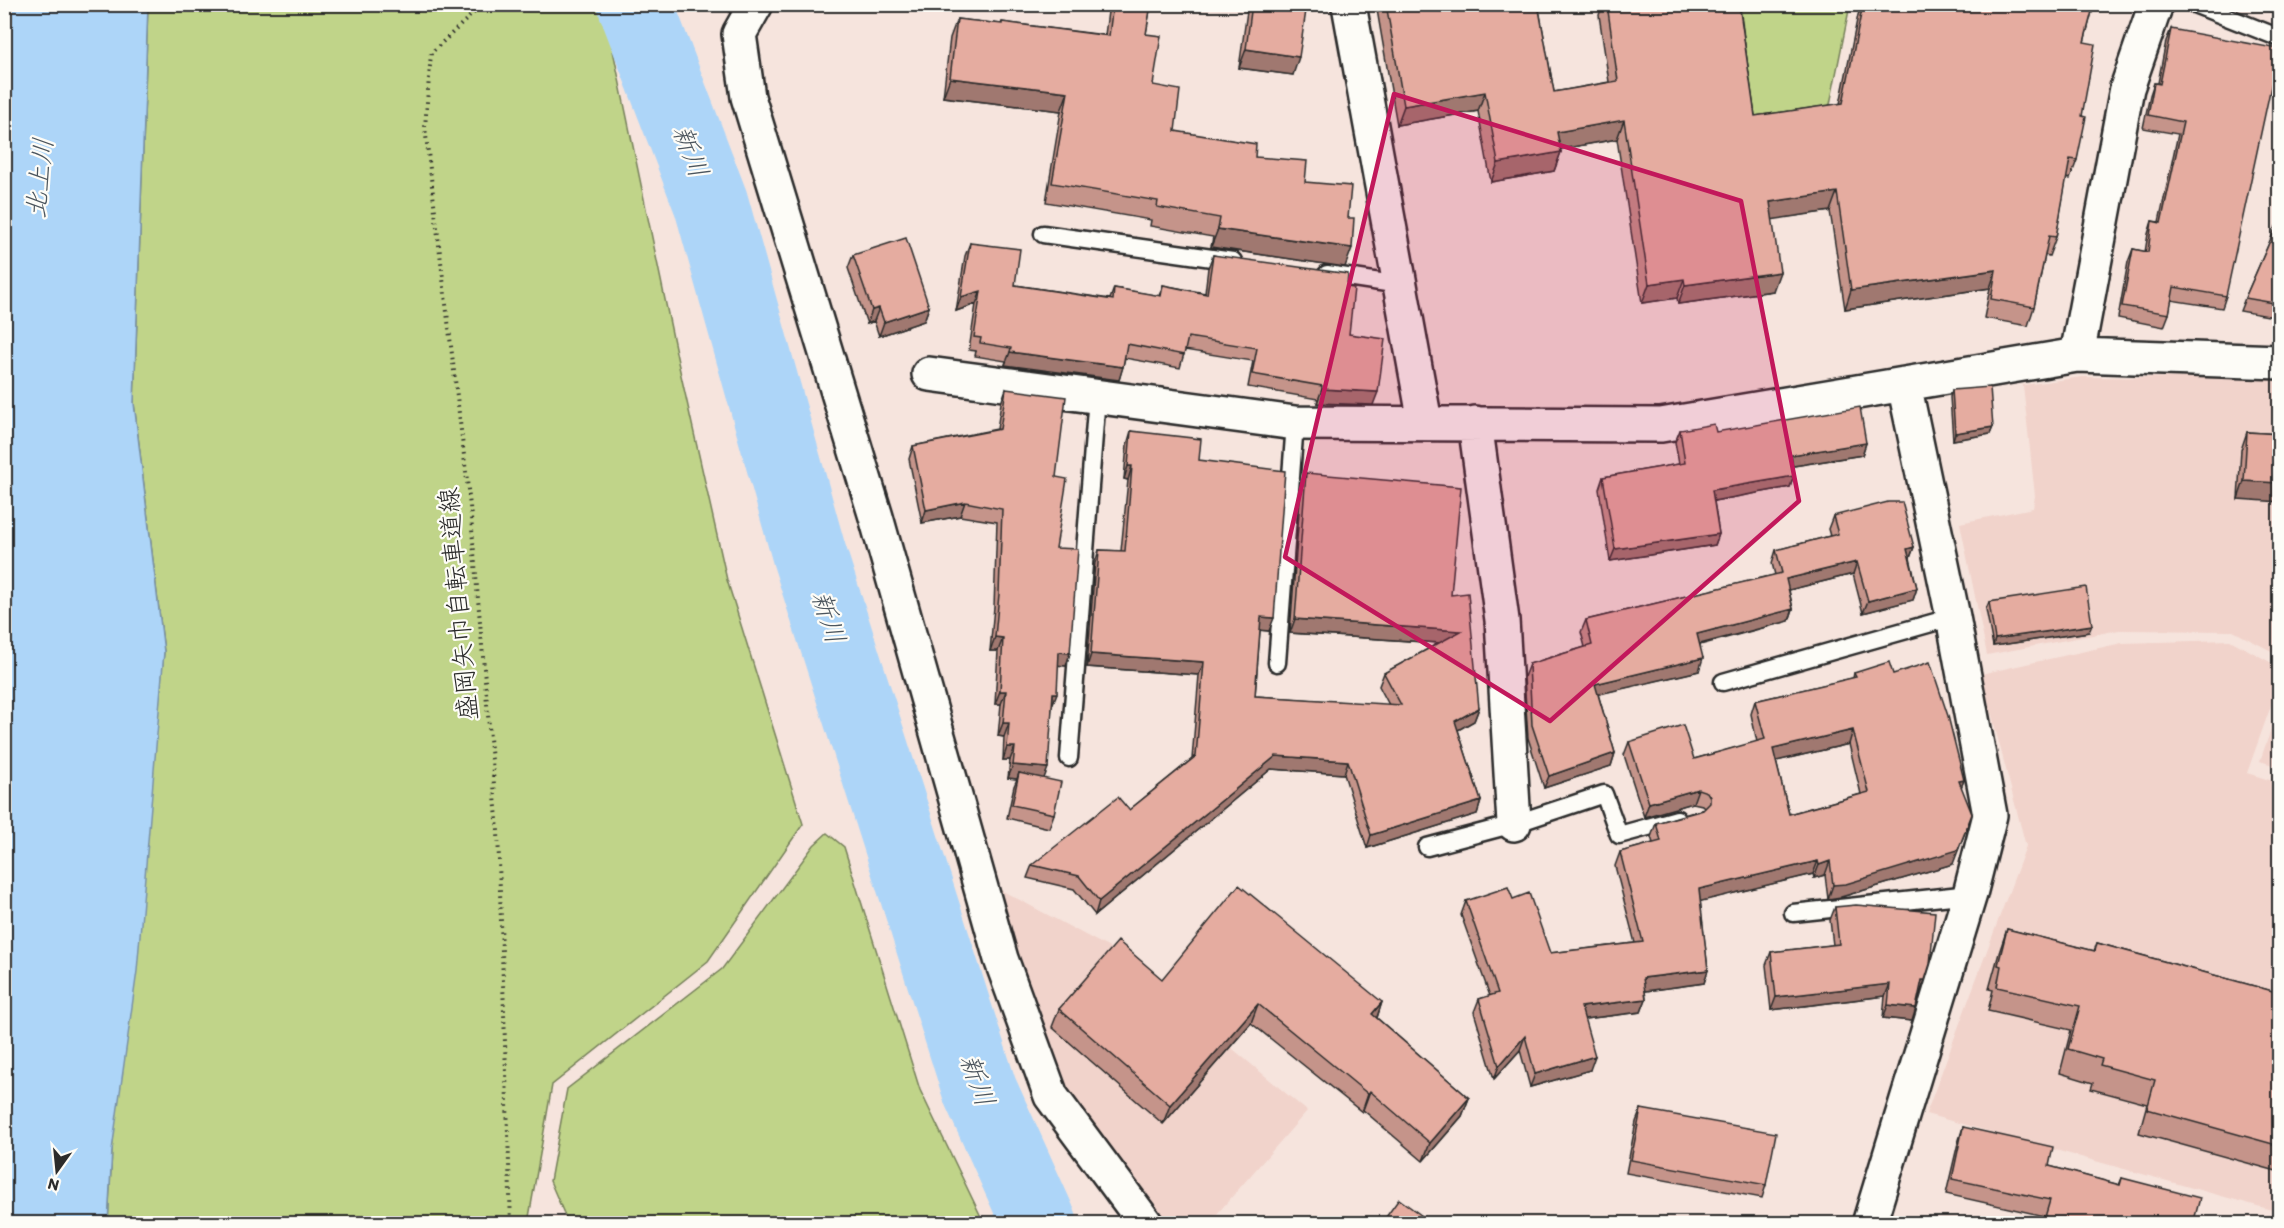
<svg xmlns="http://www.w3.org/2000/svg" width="2284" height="1228" viewBox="0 0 2284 1228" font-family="Itim,'Klee One',sans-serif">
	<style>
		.built { fill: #f1d3cb }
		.green { fill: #c0d489; stroke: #76805a; stroke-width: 1.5 }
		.water { fill: #add5f8; stroke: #7991a6; stroke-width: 1.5 }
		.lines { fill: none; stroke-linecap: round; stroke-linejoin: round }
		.river { stroke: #add5f8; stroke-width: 75 }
		.lane-casing { stroke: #2b2b2b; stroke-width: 21 }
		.street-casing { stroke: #2b2b2b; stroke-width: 38 }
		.path { stroke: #2b2b2b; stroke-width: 4; stroke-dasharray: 1.5 4.5; stroke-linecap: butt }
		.lane { stroke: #fdfcf7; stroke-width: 16 }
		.street { stroke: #fdfcf7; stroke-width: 33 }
		.wall { fill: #c5948a; stroke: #2b2b2b; stroke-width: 1.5; fill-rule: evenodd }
		.shaded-wall { fill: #a07870; stroke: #2b2b2b; stroke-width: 1.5 }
		.building { fill: #e5aca0; stroke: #2b2b2b; stroke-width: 1.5; fill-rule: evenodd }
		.marked { fill: #c2185b; fill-opacity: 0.2; stroke: #c2185b; stroke-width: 4.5; stroke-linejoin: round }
		.labels { text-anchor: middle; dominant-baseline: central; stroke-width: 4.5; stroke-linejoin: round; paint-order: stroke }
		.street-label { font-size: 26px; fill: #2b2b2b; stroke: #fdfcf7 }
		.water-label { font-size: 27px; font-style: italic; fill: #4c565e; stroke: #fdfcf7 }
	</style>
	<rect width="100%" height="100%" fill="#f6e4dd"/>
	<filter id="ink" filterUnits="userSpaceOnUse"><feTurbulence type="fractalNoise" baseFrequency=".0167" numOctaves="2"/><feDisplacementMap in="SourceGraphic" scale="12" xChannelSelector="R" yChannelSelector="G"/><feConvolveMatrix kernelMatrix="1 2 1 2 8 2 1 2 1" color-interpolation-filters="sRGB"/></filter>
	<g filter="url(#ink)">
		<path class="built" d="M2082,377L2245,378L2279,381V655L2233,631L2119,630L1987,655L1960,523L2033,508L2035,496L2023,385Z
			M2230,640L2279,667V683L2247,773L2279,783V1212L1926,1114L2026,846L1981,674L2122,643Z
			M2279,707L2280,767H2279L2260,761Z
			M999,889L1117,952L1307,1111L1209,1223H1161L1059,1092L1012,961Z"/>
		<path class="green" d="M148,5H596L610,36L678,362L727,580L803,824L708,961L552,1085L528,1223L108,1224L112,1150L164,652L134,403Z
			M1740,5H1850L1828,114L1755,124Z
			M827,833L844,847L920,1090L984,1223H574L566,1218L550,1181L567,1089L722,969L814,845Z"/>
		<path class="water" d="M5,4L148,5L134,403L164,652L137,971L112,1150L108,1223H5Z"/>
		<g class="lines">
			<path class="river" d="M635,4L711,203L809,554L980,1091L1040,1224"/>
			<g class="lane-casing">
				<path id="lane" d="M2194,4L2280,38
					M1043,234L1233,261
					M1327,274L1400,285
					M1277,663L1295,423
					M1723,682L1953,617
					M1069,758L1097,396
					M1427,847L1514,824L1604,794L1619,835L1677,819
					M1793,913L1970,894"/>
			</g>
			<g class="street-casing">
				<path id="street" d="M756,4L739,34L748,97L876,517L1001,959L1051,1096L1146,1224
					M1348,4L1349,5L1425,422
					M2077,355L2127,88L2156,4
					M929,374L1295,423L1661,425L2077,355L2280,362
					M1475,423L1502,620L1514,824
					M1869,1224L1970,894L1990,815L1953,617L1904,384"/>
			</g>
			<path class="path" d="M483,4L431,53L425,127L470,506L498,831L511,1224"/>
			<use href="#lane" class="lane"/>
			<use href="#street" class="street"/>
		</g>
		<path class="wall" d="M1109,4H1151L1146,34L1153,85L1175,131L1255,157L1305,182L1348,218L1345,267L1211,247L1213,237L1150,226L1151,220L1046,202L1061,111L943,97L950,38L957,19L1001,24L1002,22L1105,35Z
			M1248,4H1307L1293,75L1239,68Z
			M1376,4H1538L1554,92L1609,82L1599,15L1603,4H1739L1755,116L1840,104L1858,15L1862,4H1903L1913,7L1914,4H2094L2084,42L2082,116L2077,160L2070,179L2066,178L2056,237L2049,256L2045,255L2034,307L2028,326L1984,318L1990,288L1845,309L1830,211L1772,219L1773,291L1678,304L1677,298L1642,303L1617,139L1560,149L1561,152L1554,171L1491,182L1478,111L1397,125Z
			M2268,4H2280V14L2266,10Z
			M2171,29L2226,296L2222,308L2171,300L2169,314L2164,327L2118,318L2128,262L2133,249L2145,252L2148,234L2152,221L2159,222L2178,134L2143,128L2150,95L2154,83H2158L2166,41Z
			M2280,218V318L2240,311L2245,298Z
			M970,243L1015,285L1110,299L1114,288L1159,296L1163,285L1205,293L1208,268L1213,255L1347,287L1349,334L1373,405L1317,403L1318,399L1248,387L1253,361L1185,350L1180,368L1125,358L1119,380L1005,365L1006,361L975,356L976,351L969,350L976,304L956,311L965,256Z
			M853,255L929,307L924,321L879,336L874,321L867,324L848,268Z
			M1006,389L1056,477V548L1070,653L1066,666L1058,665L1052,706L1044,778L1054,814L1049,828L1007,818L1014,786L1017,779L1008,778L1010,760H1003L1004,737L998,736L1001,704H995L998,651H990L994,607L997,522L960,516L922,523L909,459L913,446L997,429L1001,403Z
			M1952,390L1993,427L1990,434L1953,440L1950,397Z
			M1680,430L1716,432L1866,443L1862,455L1793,466L1794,476L1790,487L1714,501L1719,534L1715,545L1610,561L1599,489L1603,477L1679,464L1675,442Z
			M1131,431L1199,460L1269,631L1260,630L1255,696L1389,705L1379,686L1384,673L1439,643L1290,633L1301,486L1306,473L1451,595L1479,708L1474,721L1458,730L1481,801L1477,814L1367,848L1344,774L1271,769L1095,915L1074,889L1027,878L1032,865L1129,810L1192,759L1199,675L1087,667L1095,563L1099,550L1121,551L1128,480L1124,479L1127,445Z
			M2247,432L2280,434L2238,499L2241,450Z
			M1833,516L1914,547L1910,558L1917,588L1913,600L1863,613L1853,574L1789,590L1793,609L1789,621L1700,645L1699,671L1598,694L1615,753L1611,766L1544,788L1528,738L1524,677L1529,664L1585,647L1581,632L1586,620L1775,575L1772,563L1776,550L1830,536L1828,529Z
			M1989,602L2089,632L1993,646L1986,609Z
			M1854,673L1893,674L1964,780L1961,787L1953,864L1841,897L1828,899L1825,875L1814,878L1813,874L1700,901L1708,970L1704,983L1645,991L1646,999L1641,1012L1584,1019L1590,1070L1530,1087L1520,1050L1494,1079L1474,1012L1479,999L1490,996L1461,915L1466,901L1513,899L1550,953L1635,943L1615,866L1620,852L1653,843L1651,837L1656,823L1704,809L1702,805L1693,803L1644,817L1624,755L1629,742L1694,759L1757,742L1751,714L1755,701L1853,678ZM1849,744L1861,794L1789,814L1776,761Z
			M1835,907L1920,993L1912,1021L1883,1018L1885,996L1771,1010L1766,965L1771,952L1833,945L1830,920Z
			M2007,929L2094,951L2097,943L2280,993V1172L2139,1133L2147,1104L2091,1089L2093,1083L2060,1073L2071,1030L1988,1011L1993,990L1989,989L1999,953Z
			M1162,979L1382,1002L1377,1018L1469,1098L1462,1116L1423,1161L1363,1110L1362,1112L1251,1023L1163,1124L1052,1027L1059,1009Z
			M1641,1109L1766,1185L1762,1198L1626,1173L1636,1122Z
			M1963,1127L2049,1166L2119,1185L2122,1178L2193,1224H2042L2044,1216L1946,1194L1958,1143Z"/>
		<path class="shaded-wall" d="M1246,49L1299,57L1293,75L1239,68Z
			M950,78L1068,92L1061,111L943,97Z
			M1485,92L1478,111L1397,125L1404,106Z
			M1624,120L1617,139L1550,151L1557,132Z
			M1561,152L1554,171L1491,182L1498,163Z
			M1837,192L1830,211L1763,221L1770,202Z
			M1218,229L1352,248L1345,267L1211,247Z
			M1996,270L1990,288L1845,309L1851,290Z
			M1780,272L1773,291L1678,304L1685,285Z
			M1684,279L1677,298L1642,303L1649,284Z
			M981,291L976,304L956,311L961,297Z
			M929,307L924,321L879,336L884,322Z
			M879,308L874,321L867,324L872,310Z
			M1010,352L1123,367L1119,380L1005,365Z
			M1322,389L1378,392L1373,405L1317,403Z
			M1993,427L1990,434L1953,440L1955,433Z
			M1866,443L1862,455L1787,467L1791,455Z
			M1128,466H1132L1128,480L1124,479Z
			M1794,476L1790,487L1708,502L1712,490Z
			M2244,481L2280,483V502L2238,499Z
			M965,502L960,516L922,523L926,510Z
			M1719,534L1715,545L1610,561L1615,549Z
			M1914,547L1909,560L1907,549Z
			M1857,562L1853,574L1781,592L1786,579Z
			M1917,588L1913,600L1863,613L1868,601Z
			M1793,609L1789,621L1692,646L1697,634Z
			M1261,617L1274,618L1269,631L1257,630Z
			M1295,619L1461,631L1456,644L1290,633Z
			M2092,625L2089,632L1993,646L1995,639Z
			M995,637L1003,638L998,651H990Z
			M1059,652L1070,653L1066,666L1054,665Z
			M1091,654L1204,662L1199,675L1087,667Z
			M1703,658L1699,671L1591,696L1595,684Z
			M1000,691H1006L1001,704H995Z
			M1053,693H1057L1052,706Z
			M1479,708L1474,721L1451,734L1455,721Z
			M1003,723H1009L1004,737L998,736Z
			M1853,730L1849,744L1768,763L1773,749Z
			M1007,747H1015L1010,760H1003Z
			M1615,753L1611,766L1544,788L1549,776Z
			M1276,756L1348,761L1344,774L1271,769L1095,915L1099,901Z
			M1013,765L1048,768L1043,781L1019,773L1017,779L1008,778Z
			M1964,780L1959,793V781Z
			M1698,789L1693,803L1644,817L1649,803Z
			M1481,801L1477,814L1367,848L1371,835Z
			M1972,814L1953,864L1841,897L1828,899L1833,885Z
			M1818,861L1813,874L1694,903L1699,889Z
			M1830,861L1825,875L1814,878L1819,865Z
			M1708,970L1704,983L1638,992L1643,978Z
			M1922,980H1925L1920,993L1918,992Z
			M1890,984L1885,996L1771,1010L1776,997Z
			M1646,999L1641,1012L1576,1020L1581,1007Z
			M1382,1002L1376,1020L1372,1014Z
			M1258,1004L1251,1023L1163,1124L1170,1105Z
			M1888,1005L1916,1008L1912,1021L1883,1018Z
			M1525,1036L1520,1050L1494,1079L1499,1066Z
			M1595,1056L1590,1070L1530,1087L1535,1074Z
			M1370,1091L1363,1110L1362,1112L1368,1094Z
			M1469,1098L1462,1116L1423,1161L1430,1143Z"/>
		<path class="building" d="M1113,4H1151L1146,34L1161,36L1153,85L1180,90L1175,131L1256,144L1255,157L1307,161L1305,182L1351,186L1348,218H1354L1352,248L1218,229L1220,218L1157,207L1158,201L1052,183L1068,92L950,78L957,19L1002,24V22L1109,36Z
			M1252,4H1307L1299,57L1246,49Z
			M1386,4H1538L1554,92L1618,81L1607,4H1739L1755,116L1843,103L1863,4H1903L1916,7V4H2094L2084,42L2095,44L2082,116L2086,117L2077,160L2070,159L2056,237L2049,236L2034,307L1991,299L1996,270L1851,290L1837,192L1770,202L1780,272L1685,285L1684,279L1649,284L1624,120L1557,132L1561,152L1498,163L1485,92L1404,106Z
			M2171,29L2279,49L2226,296L2174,287L2169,314L2122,306L2133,249L2148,252L2152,221L2161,223L2183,122L2148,115L2154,83L2160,84Z
			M2280,218V304L2245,298Z
			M906,238L929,307L884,322L879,308L872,310L853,255Z
			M970,243L1020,249L1015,285L1113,300L1114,288L1161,296L1163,285L1207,294L1213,255L1348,274L1347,287L1354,288L1349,334L1385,339L1378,392L1322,389V386L1252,374L1257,348L1188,337L1184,355L1127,344L1123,367L1010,352L1011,348L980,343L981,338L974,337L981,291L961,297Z
			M1990,387L1993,427L1955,433L1952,390Z
			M1006,389L1066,397L1056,477L1067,479L1056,548L1078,549L1070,653L1059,652L1057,693H1053L1048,768L1013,765L1015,747H1007L1009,723H1003L1006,691H1000L1003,638L995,637L999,594L1002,509L965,502L926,510L913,446L1000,429Z
			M1860,407L1866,443L1791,455L1794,476L1712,490L1719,534L1615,549L1603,477L1685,463L1680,430L1714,424L1716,432Z
			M1131,431L1201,439L1199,460L1285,471L1274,618L1261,617L1255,696L1401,705L1384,673L1461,631L1295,619L1306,473L1461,487L1451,595L1468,593L1479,708L1455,721L1481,801L1371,835L1348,761L1276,756L1099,901L1079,876L1032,865L1118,797L1129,810L1196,756L1204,662L1091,654L1099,550L1125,551L1132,466H1128Z
			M2247,432L2280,434V483L2244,481Z
			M1888,502H1902L1914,547L1907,549L1917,588L1868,601L1857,562L1786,579L1793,609L1697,634L1703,658L1595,684L1615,753L1549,776L1532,725L1529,664L1592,645L1586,620L1782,573L1776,550L1838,534L1833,516Z
			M2086,587L2092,625L1995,639L1989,602Z
			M1889,662L1893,674L1930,662L1948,716L1964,780L1959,781L1972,814L1958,850L1846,884L1833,885L1830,861L1819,865L1818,861L1699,889L1708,970L1643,978L1646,999L1581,1007L1595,1056L1535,1074L1525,1036L1499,1066L1479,999L1498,993L1466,901L1508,887L1513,899L1529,893L1550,953L1643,942L1620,852L1661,841L1656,823L1703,810L1710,803V797L1707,792L1698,789L1649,803L1629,742L1683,725L1694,759L1765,739L1755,701L1856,677L1854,673ZM1853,730L1869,792L1789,814L1773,749Z
			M1019,773L1061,782L1054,814L1012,805Z
			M1239,885L1382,1002L1372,1014L1469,1098L1430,1143L1370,1091L1368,1094L1258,1004L1170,1105L1059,1009L1118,941L1162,979Z
			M1856,905L1935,912L1930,964L1925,980H1922L1916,1008L1888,1005L1890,984L1776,997L1771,952L1839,944L1835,907Z
			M2007,929L2095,951L2097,943L2280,993V1146L2147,1109L2155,1080L2100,1065L2102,1059L2068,1049L2080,1006L1997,987L2001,966L1998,965Z
			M1641,1109L1776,1133L1766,1185L1631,1160Z
			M1963,1127L2053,1147L2049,1166L2120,1185L2122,1178L2200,1198L2193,1224H2043L2050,1200L1952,1179Z
			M1399,1199L1433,1224H1381Z"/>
	</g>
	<path class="marked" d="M1394,94L1741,201L1799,501L1550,721L1285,557Z"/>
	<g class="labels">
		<g class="street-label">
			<text transform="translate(458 604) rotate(-95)">盛岡矢巾自転車道線</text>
		</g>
		<g class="water-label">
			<text transform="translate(691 151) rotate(69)">新川</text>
			<text transform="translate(39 178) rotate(-84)">北上川</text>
			<text transform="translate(829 617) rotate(72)">新川</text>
			<text transform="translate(978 1080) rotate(70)">新川</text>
		</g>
	</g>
	<rect width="2284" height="1228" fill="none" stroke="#fdfcf7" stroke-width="24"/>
	<rect x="12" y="12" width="2260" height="1204" fill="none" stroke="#2b2b2b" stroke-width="2" filter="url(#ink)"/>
	<g transform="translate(57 1171) rotate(195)" stroke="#fdfcf7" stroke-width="4.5" paint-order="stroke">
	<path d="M0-4.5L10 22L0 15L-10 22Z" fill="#2b2b2b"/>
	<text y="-9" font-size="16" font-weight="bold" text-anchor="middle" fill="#2b2b2b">N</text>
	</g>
</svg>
